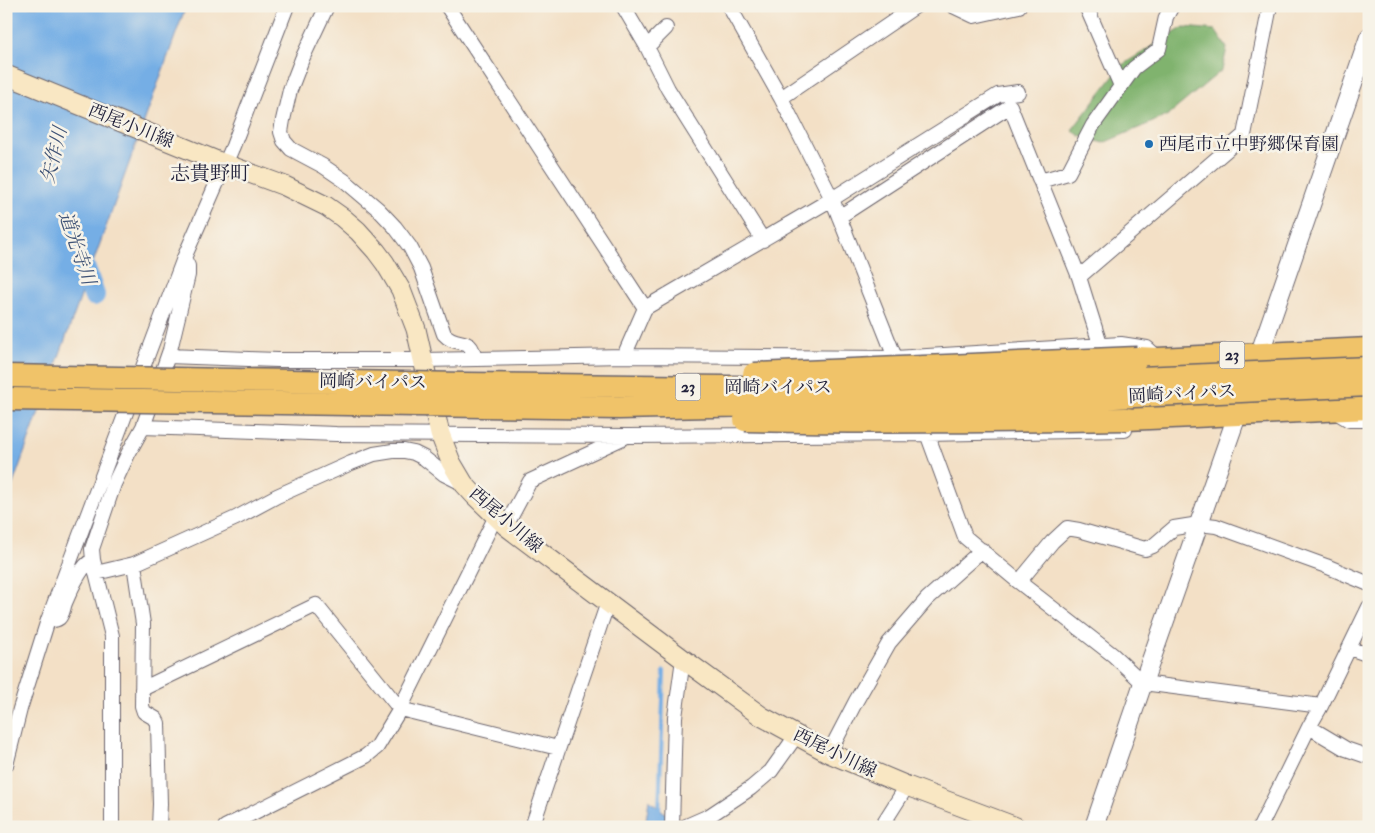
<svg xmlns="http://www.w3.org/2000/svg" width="1375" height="833" viewBox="0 0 1375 833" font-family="'IM FELL Double Pica','Noto Serif JP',serif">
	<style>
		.forest { fill: #80b36e; stroke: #516a54 }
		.water { fill: #75aee5; stroke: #4c6890 }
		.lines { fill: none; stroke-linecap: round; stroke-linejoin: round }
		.stream { stroke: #75aee5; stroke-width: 4 }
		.river { stroke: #75aee5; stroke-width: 22 }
		.minor-casing { stroke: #6b646c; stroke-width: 16 }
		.tertiary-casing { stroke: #6b646c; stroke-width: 20 }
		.secondary-casing { stroke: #6b646c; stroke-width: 21 }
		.trunk-casing { stroke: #6b646c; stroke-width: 25 }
		.minor { stroke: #fff; stroke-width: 14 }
		.tertiary { stroke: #fff; stroke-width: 18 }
		.secondary { stroke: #f9e7c3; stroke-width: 19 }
		.trunk { stroke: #f0c369; stroke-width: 22 }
		.trunk-bridge-casing { stroke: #6b646c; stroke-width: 25; stroke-linecap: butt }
		.trunk-bridge { stroke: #f0c369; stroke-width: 22 }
		.poi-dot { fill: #1f6fb2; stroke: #f7f3e8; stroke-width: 2 }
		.labels { text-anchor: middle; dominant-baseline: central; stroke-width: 5; stroke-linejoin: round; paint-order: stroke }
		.shield { fill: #f7f3e8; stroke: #62616f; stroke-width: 1 }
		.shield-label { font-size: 16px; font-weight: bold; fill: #22223b }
		.street-label { font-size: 18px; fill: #22223b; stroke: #f7f3e8 }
		.poi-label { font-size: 18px; fill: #22223b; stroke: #f7f3e8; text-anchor: start }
		.water-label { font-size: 19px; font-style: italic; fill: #3f5376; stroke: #f7f3e8 }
		.quarter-label { font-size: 20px; fill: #22223b; stroke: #f7f3e8 }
	</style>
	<rect width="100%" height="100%" fill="#f7f3e8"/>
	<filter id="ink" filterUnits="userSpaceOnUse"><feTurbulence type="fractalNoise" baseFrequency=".02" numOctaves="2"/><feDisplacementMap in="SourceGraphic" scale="10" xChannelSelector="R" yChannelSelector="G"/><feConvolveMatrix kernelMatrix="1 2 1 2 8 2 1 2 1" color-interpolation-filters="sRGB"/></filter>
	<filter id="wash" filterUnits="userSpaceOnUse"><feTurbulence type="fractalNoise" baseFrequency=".0096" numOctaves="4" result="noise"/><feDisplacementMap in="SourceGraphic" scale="20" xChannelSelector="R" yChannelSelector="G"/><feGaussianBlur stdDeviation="1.12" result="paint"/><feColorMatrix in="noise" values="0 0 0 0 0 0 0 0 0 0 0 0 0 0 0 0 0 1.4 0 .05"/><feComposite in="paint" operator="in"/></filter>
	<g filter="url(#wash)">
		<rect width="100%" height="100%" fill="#f3e0c6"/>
		<path class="forest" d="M1184,27L1215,30L1227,48L1222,70L1167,116L1103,143L1080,136L1072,130L1122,65Z"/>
		<path class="water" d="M6,6H186L6,503Z
			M649,800L669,816L667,827H645Z"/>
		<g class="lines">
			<path class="stream" d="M659,813L664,671"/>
			<path class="river" d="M78,250L94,295"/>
		</g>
	</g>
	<g filter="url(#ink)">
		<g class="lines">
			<g class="minor-casing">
				<path id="minor" d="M327,6L302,59L290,90L283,120L281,132L284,141L291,149L323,166L345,181L378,209L395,227L410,247L421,268L444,334C456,348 473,335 474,359
					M447,6L645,308
					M623,6L647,47L668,89L763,240
					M729,6L781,98L832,199L898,365
					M953,6L974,16L1019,6
					M1086,6L1121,86
					M647,47L666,28
					M781,98L916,6
					M1040,181L1068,173L1093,125L1134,68L1159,49L1166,17L1172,6
					M839,217L1010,106L1079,277L1100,344
					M1079,277L1244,135L1270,6
					M168,356L278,360H423L624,356L895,358L1121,344L1147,348L1157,357
					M624,356L645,308L832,199L998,95L1018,92
					M1339,414L1349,420H1369
					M143,427L336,434L628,436L927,434L1125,430
					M925,428L965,537L1019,582L1113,655L1143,683L1321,706
					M506,526L530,481L625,437
					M96,573L134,564
					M1019,582L1052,542L1067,528L1079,530L1145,549L1153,546L1174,528L1199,524L1216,526L1326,566L1369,584
					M48,620C52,620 55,621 59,618C63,614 63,608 65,603C70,591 81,565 93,560
					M1349,648L1369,655
					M142,689L316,605L400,709L558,748
					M1309,727L1346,749L1369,757
					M829,753L856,701L889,643L927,599L982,550
					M6,765L20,709L48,620L184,258L233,146L287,6
					M112,827V636L93,560L92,549L114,484L128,454L143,427L170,350L188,275V266L184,258
					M159,827L160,804L158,723L156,719L144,712L142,706L143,624L134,564L236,518L277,496L351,463L374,454L393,451H404L414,453L424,458L444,474L464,484
					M225,827L366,756L377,747L400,709L496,516
					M532,827L608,602
					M672,827L675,717L683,659
					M684,827L709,816L751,788L771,771L796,736
					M881,827L907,786
					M1260,827L1309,727L1321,706L1369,607"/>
			</g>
			<g class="tertiary-casing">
				<path id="tertiary" d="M1256,364L1369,37
					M1094,827L1143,683L1241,404"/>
			</g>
			<g class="secondary-casing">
				<path id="secondary" d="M6,75L217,161L285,186L326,206L343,218L358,231L376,251L385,263L401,290L416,329L440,434L451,462L464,484L475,496L506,526L683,659L761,716L829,753L907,786L1016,827"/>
			</g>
			<g class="trunk-casing">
				<path id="trunk" d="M1137,358L1158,359L1369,349
					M1127,419L1369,408"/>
			</g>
			<use href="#minor" class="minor"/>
			<use href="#tertiary" class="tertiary"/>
			<use href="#secondary" class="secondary"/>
			<use href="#trunk" class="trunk"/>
			<g class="trunk-bridge-casing">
				<path id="trunk-bridge" d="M754,374L1137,358
					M6,376L464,384L817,388L1094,380L1369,368
					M6,399L619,408L1093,398L1369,385
					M745,420C872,423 1000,421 1127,419"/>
			</g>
			<use href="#trunk-bridge" class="trunk-bridge"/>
		</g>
	</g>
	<circle class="poi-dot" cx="1149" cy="144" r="5"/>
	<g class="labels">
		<g class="shield">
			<rect x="1219.5" y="341.5" width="25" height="27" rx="4"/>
			<rect x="675.5" y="373.5" width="25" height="27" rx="4"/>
		</g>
		<g class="shield-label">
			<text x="1232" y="355">23</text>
			<text x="688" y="387">23</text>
		</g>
		<g class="street-label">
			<text transform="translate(131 126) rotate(22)">西尾小川線</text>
			<text transform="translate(373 382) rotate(1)">岡崎バイパス</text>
			<text x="778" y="387">岡崎バイパス</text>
			<text transform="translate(1182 394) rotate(-3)">岡崎バイパス</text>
			<text transform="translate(506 520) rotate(41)">西尾小川線</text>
			<text transform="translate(835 753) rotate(26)">西尾小川線</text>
		</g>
		<g class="poi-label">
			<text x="1159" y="144">西尾市立中野郷保育園</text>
		</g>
		<g class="water-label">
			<text transform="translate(54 155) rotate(-76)">矢作川</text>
			<text transform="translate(77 248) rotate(71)">道光寺川</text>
		</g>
		<g class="quarter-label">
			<text x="210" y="173">志貴野町</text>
		</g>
	</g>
	<rect width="1375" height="833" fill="none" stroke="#f7f3e8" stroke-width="25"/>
</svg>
